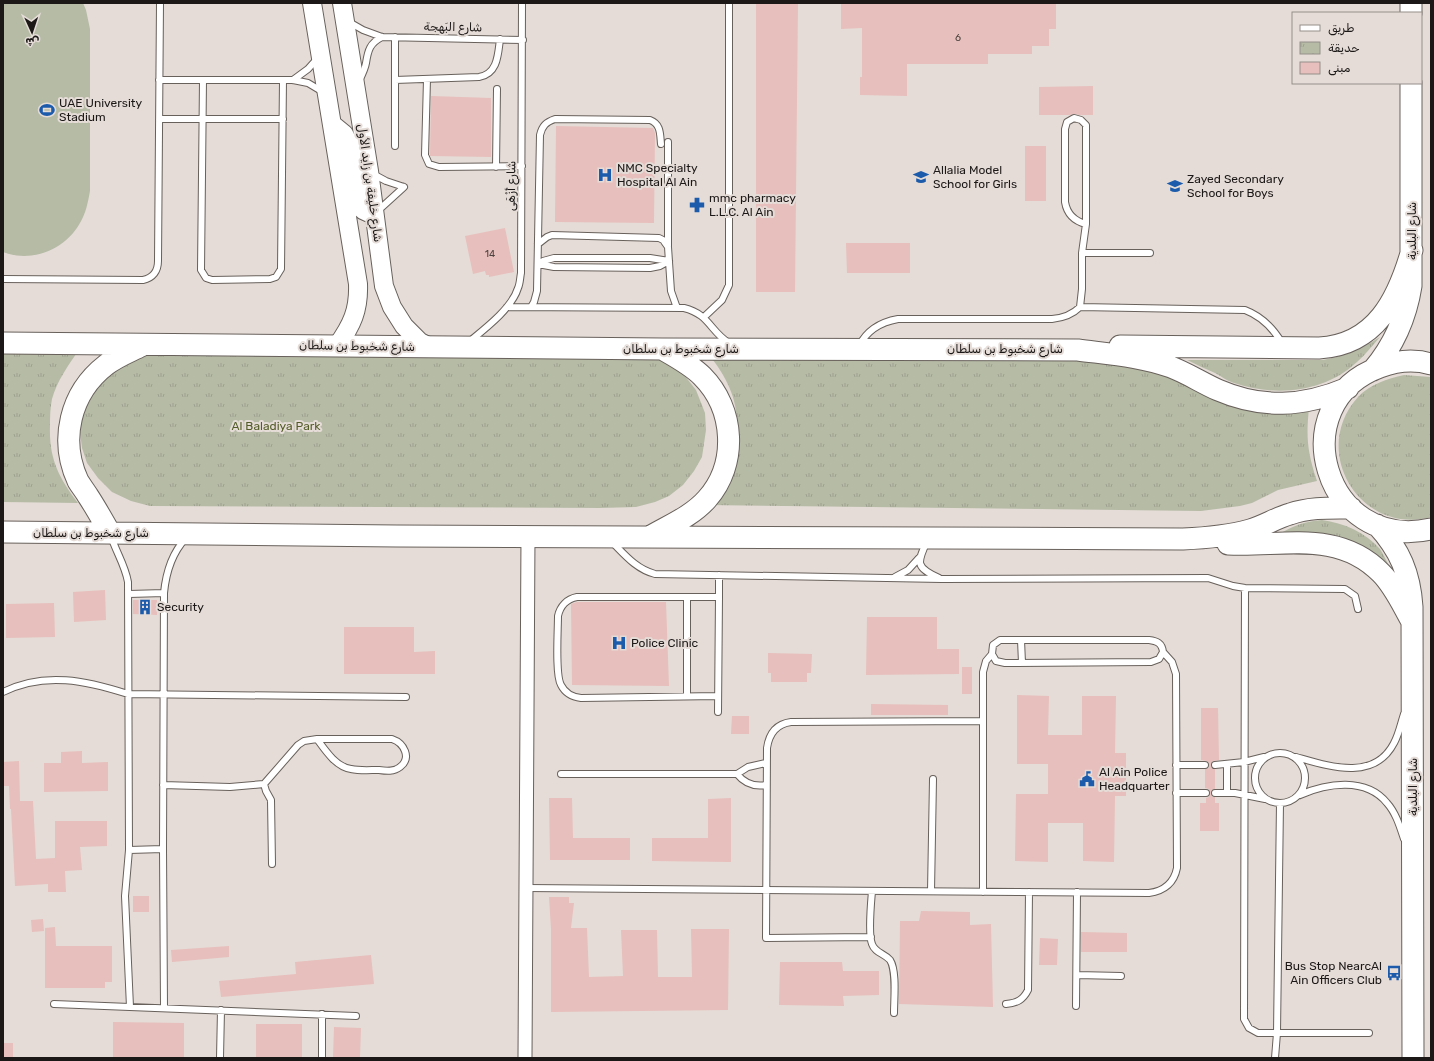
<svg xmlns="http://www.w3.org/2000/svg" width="1434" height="1061" viewBox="0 0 1434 1061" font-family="Rubik,'Noto Sans Arabic',sans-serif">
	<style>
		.park { fill: url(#park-tufts) }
		.pitch { fill: #b6bba6 }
		.building { fill: #e7bfbc }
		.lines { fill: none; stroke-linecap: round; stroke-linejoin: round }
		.lane-casing { stroke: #68605b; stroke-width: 8 }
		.street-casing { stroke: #68605b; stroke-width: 15 }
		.secondary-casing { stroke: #68605b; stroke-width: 20 }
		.primary-casing { stroke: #68605b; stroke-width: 23 }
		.lane { stroke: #fff; stroke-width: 6 }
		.street { stroke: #fff; stroke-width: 13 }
		.secondary { stroke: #fff; stroke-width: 18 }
		.primary { stroke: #fff; stroke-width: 21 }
		.labels { text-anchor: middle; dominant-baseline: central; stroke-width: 4; stroke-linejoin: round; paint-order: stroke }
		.number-label { font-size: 10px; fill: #4e4240 }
		.street-label { font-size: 12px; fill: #1b1817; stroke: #e5dcd7 }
		.poi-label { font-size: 12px; fill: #1b1817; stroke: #e5dcd7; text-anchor: start }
		.park-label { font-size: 12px; fill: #545d28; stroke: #e5dcd7 }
	</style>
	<defs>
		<pattern id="park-tufts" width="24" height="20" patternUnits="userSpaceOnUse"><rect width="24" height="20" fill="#b6bba6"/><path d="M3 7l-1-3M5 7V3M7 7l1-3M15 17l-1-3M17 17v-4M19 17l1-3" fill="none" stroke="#9ca08e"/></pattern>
	</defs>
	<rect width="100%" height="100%" fill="#e5dcd7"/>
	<path class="park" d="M1380,337C1372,346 1365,355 1357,362C1324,393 1275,397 1234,383C1227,381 1221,376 1215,373C1206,369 1197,365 1187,360H1323C1348,355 1359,350 1380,337Z
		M3,350L78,351C68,366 57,381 52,399C50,408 50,418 50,427C49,459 59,478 78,503L3,502Z
		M607,350L666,360L681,371L696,390L705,413L706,430L702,457L694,471L683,485L669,496L655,502L636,507L600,508L150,506L131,501L112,492L98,478L87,463L82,448L79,425L80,406L127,353Z
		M707,353H1106L1209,387L1310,399C1306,434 1306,448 1317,481L1278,490L1252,503L1240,506L1201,511L706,505C713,487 720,469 728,451C730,444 735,435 736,428C740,401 724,372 707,353Z
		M1404,375L1431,377V517C1360,536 1309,451 1358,397C1370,384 1387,379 1404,375Z
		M1322,520C1344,523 1365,532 1380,549C1384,555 1387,563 1391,569L1278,535C1294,525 1303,522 1322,520Z"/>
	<path class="pitch" d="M3,3H83L86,10L90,29V191C88,202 86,213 80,223C65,250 31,263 3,252Z"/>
	<path class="building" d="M756,3H798L795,292H756Z
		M841,3H1056V29H1049V46H1032V54H988V64H907V96L860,95V77H862V28L841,29Z
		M1093,86V115H1080L1074,114L1070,115H1039V87Z
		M431,96L491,98V157L430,156Z
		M556,126L653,128L655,133L654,223L555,222Z
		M1025,146H1046V201H1025Z
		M505,228L514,272L489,277V275H486L485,271L473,274L465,236Z
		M846,243H910V273H847Z
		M105,590L106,620L74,622L73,592Z
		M133,600H157V615L133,614Z
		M577,602H666L669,686L572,685L571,604Z
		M54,603L55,637L6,638V604Z
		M867,617H937V649H959V674L866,675Z
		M344,627H414V652L435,651V674H344Z
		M768,653L812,654L811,673H807V682H771V673H768Z
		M962,667H972V694H962Z
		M1017,695L1049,696L1048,735H1082V696H1116L1115,753H1126V796H1115L1114,862L1083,861V823H1048V862L1015,861L1016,794H1048V764H1017Z
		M871,704L948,705V715H871Z
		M1201,708H1218L1219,760L1213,761L1211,764V767L1215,769V789L1211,790V793L1212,797H1215V803H1219V831H1200V803H1206V798L1209,797L1210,793L1209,789L1205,788V769L1209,768V763L1207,761L1201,760Z
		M732,716H749V734H731Z
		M82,751V763L108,762V791L44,792V763H61V752Z
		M19,761L20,801H33L36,859L55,858V821H107V846L80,847L82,870L65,871L66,892H48V884L15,886L11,809H10L9,786H3V762Z
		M549,798H572L573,838H630V860H550Z
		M731,798V862L652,861V838H708V799Z
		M133,896H149V912H133Z
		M549,897H569V903H574L571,928H587L589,977L623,976L621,930H657L658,977H692L691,929H729L728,1010L551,1012V929Z
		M921,911L970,912V925L991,924L993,1007L899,1004L900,921H919Z
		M43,919L44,931L32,932L31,920Z
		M55,927L56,946H112V982H105V988H45V928Z
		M1081,932L1127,933V952H1081Z
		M1040,938L1058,939L1057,965H1039Z
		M229,946V957L172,962L171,950Z
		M371,955L374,984L221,997L219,981L296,974L295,962Z
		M780,962H842L843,971H879V995L843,996L844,1006L779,1005Z
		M113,1022L184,1023V1058H113Z
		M256,1024H302V1058H256Z
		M334,1027L361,1028L360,1058H333Z
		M3,1043H13V1058H3Z"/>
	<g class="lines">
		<g class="lane-casing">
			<path id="lane" d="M349,22L363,30L382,37L523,40
				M395,37V146
				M427,79L425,155L429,164L439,167L522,166
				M159,80H293L308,83L323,92
				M203,80L201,270L206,278L212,280L270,279L276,277L281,269L283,80
				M293,80L308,69L317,59
				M395,80L479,77C498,74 498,54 500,39
				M359,81C362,75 365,69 366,63C368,50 370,43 382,37
				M159,119H283
				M496,167L497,89
				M373,174L386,181L404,187
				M376,211L382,207L404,187
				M538,244L547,237L552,235L659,238L663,240L668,247L671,291L677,308
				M668,246V142
				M1082,253H1150
				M538,264L554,267L650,268L660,266L669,261
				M538,264L543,261L554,258H650L669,261
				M3,279L143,280C153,278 158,271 158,261L160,3
				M507,307L684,308C709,314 710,331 729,343
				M531,307L534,302L537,291L540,135C542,126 546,122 555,119L650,120C661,124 660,134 661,144
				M1080,307L1082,289V253L1086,224V125L1081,120L1074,118L1067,122L1065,129V202C1067,214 1074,221 1086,224
				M704,317L722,300L729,285V3
				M470,341C486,328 512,308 518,288C520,284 520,278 521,273L522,3
				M859,346C867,330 881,322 898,319H1052C1063,318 1072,315 1080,307L1245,310C1261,316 1273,328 1282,343
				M111,536C116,552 125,565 128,582L129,850L125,896L130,1007
				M611,541C625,555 636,569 655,574L942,579L1208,578L1233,586L1245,588L1345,589L1355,596L1358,609
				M927,541C917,563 915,567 939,578
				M719,575V597
				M895,577L908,570L919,558
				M1245,588L1244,1019L1249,1028L1258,1033H1369
				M129,594L164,593
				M1000,640H1149C1157,641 1162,643 1163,652L1159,659L1151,662L1005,663L996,661L992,654L993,645Z
				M1021,640L1022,663
				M3,692C45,671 87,681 128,694L406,697
				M687,696V597
				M718,712L719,597H577C567,599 560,606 558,616C558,630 555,675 561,685C565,693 572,697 581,698L718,696
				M317,739H392C404,743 412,758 400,767C394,772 386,771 379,770C370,770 360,771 351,769C336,767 325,750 317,739Z
				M1255 778a25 25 0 1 1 50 0a25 25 0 1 1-50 0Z
				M1296,757C1328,766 1374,782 1394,743C1399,734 1401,723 1404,714
				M1227,764V792
				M1176,765H1205
				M1215,765L1244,762L1264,757
				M561,774H737L748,767L766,763
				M737,774C745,784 754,787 766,785
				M264,784L298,745L304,741L317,739
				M163,785L230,787L264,784L266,791L271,800L272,864
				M1176,793H1206
				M1215,793H1235L1265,799
				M1300,795C1327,783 1366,777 1387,803C1396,813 1400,827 1404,839
				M129,850L163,849
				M526,888L1149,893C1164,891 1174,883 1177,868L1176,674L1172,662L1163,652
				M872,891C871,903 868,934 872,944C875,953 884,953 890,960C897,971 894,999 894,1013
				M931,891L933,779
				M983,892V672L986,661L992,654
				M871,937L766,938L767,748C769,734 776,724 791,722L983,721
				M1077,975L1121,976
				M54,1004L356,1016
				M1006,1004C1017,1003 1023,1000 1028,990L1029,892
				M1076,1006L1077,892
				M164,1008L163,849L164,593C166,572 172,553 186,538
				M220,1058L221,1010
				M322,1058V1014
				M1275,1058L1277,1033L1280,803"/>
		</g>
		<g class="street-casing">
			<path id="street" d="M525,1058L528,536"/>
		</g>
		<g class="secondary-casing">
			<path id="secondary" d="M312,3L358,284C359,310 352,325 337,346
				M342,3L369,171L384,286L392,307L404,326L420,342L430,347
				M333,125L344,134L348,143L360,206C363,212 368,213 374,212"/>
		</g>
		<g class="primary-casing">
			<path id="primary" d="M1411,3V13
				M3,343L662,349L1078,350C1109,354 1141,356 1171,367C1187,373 1202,383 1218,390C1262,409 1303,407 1348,388
				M1120,346L1319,348C1376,345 1398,299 1412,250
				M1431,364C1414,359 1396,361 1380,367C1281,403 1324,553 1431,529
				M1373,370C1394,345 1406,318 1411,286V83
				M1377,525C1400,550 1410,574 1412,607L1413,1058
				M3,532L397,536L1183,539C1206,538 1228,536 1250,530C1264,526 1276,518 1290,514C1310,507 1330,508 1351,508
				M110,533C103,521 96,508 88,496C85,491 81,486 78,481C59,440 70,393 106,365C116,357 129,352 141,346
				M651,536C670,525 692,516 707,499C738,464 735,409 702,376C691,365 676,357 662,349
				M1228,544C1282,547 1338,529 1381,573C1394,586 1402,604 1411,620"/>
		</g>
		<use href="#lane" class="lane"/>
		<use href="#street" class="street"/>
		<use href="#secondary" class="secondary"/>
		<use href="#primary" class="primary"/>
	</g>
	<defs>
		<g id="stadium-bare" transform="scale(1.2)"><path d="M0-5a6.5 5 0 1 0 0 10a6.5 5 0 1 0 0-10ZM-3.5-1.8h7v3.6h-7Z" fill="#1c5bac" stroke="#e5dcd7" stroke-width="2.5" paint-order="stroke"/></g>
		<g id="hospital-bare" transform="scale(1.2)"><path d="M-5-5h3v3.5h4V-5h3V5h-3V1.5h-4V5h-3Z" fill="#1c5bac" stroke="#e5dcd7" stroke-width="2.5" paint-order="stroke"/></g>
		<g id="school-bare" transform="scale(1.2)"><path d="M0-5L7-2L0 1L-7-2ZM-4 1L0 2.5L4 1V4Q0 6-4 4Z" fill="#1c5bac" stroke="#e5dcd7" stroke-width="2.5" paint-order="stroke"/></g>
		<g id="pharmacy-bare" transform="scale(1.2)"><path d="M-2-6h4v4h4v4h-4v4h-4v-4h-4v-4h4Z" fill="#1c5bac" stroke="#e5dcd7" stroke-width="2.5" paint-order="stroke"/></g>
		<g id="building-bare" transform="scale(1.2)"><path d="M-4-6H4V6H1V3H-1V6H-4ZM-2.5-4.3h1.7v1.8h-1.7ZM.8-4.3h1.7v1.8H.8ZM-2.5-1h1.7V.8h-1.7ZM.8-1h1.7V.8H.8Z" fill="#1c5bac" stroke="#e5dcd7" stroke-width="2.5" paint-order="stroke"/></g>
		<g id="civic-bare" transform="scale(1.2)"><path d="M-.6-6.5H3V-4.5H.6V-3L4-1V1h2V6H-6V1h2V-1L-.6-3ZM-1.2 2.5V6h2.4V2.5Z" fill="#1c5bac" stroke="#e5dcd7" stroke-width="2.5" paint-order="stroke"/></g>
		<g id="bus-bare" transform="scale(1.2)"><path d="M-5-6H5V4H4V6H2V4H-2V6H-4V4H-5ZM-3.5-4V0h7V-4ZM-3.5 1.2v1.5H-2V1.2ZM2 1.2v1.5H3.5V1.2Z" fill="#1c5bac" stroke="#e5dcd7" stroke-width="2.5" paint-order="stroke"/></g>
	</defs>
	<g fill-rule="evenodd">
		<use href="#stadium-bare" x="47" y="110"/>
		<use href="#hospital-bare" x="605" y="175"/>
		<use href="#school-bare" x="921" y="177"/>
		<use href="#school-bare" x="1175" y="186"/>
		<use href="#pharmacy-bare" x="697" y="205"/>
		<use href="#building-bare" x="145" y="607"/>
		<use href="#hospital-bare" x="619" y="643"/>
		<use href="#civic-bare" x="1087" y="779"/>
		<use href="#bus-bare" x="1394" y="973"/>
	</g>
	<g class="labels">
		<g class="number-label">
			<text x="958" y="38">6</text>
			<text x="490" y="254">14</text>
		</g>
		<g class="street-label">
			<text transform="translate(453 27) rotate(1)">شارع البَهجة</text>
			<text transform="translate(370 183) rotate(82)">شارع خليفة بن زايد الأول</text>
			<text transform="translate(511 186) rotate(-89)">شارع أَزْهَى</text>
			<text transform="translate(1412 231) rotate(-90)">شارع البلدية</text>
			<text transform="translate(357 346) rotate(1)">شارع شخبوط بن سلطان</text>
			<text x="681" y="349">شارع شخبوط بن سلطان</text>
			<text x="1005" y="349">شارع شخبوط بن سلطان</text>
			<text x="91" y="533">شارع شخبوط بن سلطان</text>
			<text transform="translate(1413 787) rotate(-90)">شارع البلدية</text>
		</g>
		<g class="poi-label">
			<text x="59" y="103">UAE University<tspan x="59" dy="14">Stadium</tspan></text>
			<text x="617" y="168">NMC Specialty<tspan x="617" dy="14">Hospital Al Ain</tspan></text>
			<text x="933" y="170">Allalia Model<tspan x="933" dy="14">School for Girls</tspan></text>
			<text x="1187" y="179">Zayed Secondary<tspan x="1187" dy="14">School for Boys</tspan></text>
			<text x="709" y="198">mmc pharmacy<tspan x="709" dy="14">L.L.C. Al Ain</tspan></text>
			<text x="157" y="607">Security</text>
			<text x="631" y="643">Police Clinic</text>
			<text x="1099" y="772">Al Ain Police<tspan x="1099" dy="14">Headquarter</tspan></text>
			<text x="1382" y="966" text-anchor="end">Bus Stop NearcAl<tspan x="1382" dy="14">Ain Officers Club</tspan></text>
		</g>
		<g class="park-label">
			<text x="276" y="426">Al Baladiya Park</text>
		</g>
	</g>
	<rect width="1434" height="1061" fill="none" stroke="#1b1817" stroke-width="8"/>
	<rect x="1292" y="12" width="130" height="72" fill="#e5dcd7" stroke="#948e8a"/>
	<rect x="1300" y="25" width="20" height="6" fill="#ffffff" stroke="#948e8a"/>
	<text x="1328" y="32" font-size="12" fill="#1b1817">طريق</text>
	<rect x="1300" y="42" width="20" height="12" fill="url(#park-tufts)" stroke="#948e8a"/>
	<text x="1328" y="52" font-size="12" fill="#1b1817">حديقة</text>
	<rect x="1300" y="62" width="20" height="12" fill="#e7bfbc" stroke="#948e8a"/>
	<text x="1328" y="72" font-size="12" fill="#1b1817">مبنى</text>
	<g transform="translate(32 32) rotate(177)" stroke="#e5dcd7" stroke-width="3" paint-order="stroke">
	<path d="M0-3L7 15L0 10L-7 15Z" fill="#1b1817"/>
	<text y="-6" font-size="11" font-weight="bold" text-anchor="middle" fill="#1b1817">ش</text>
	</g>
</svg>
